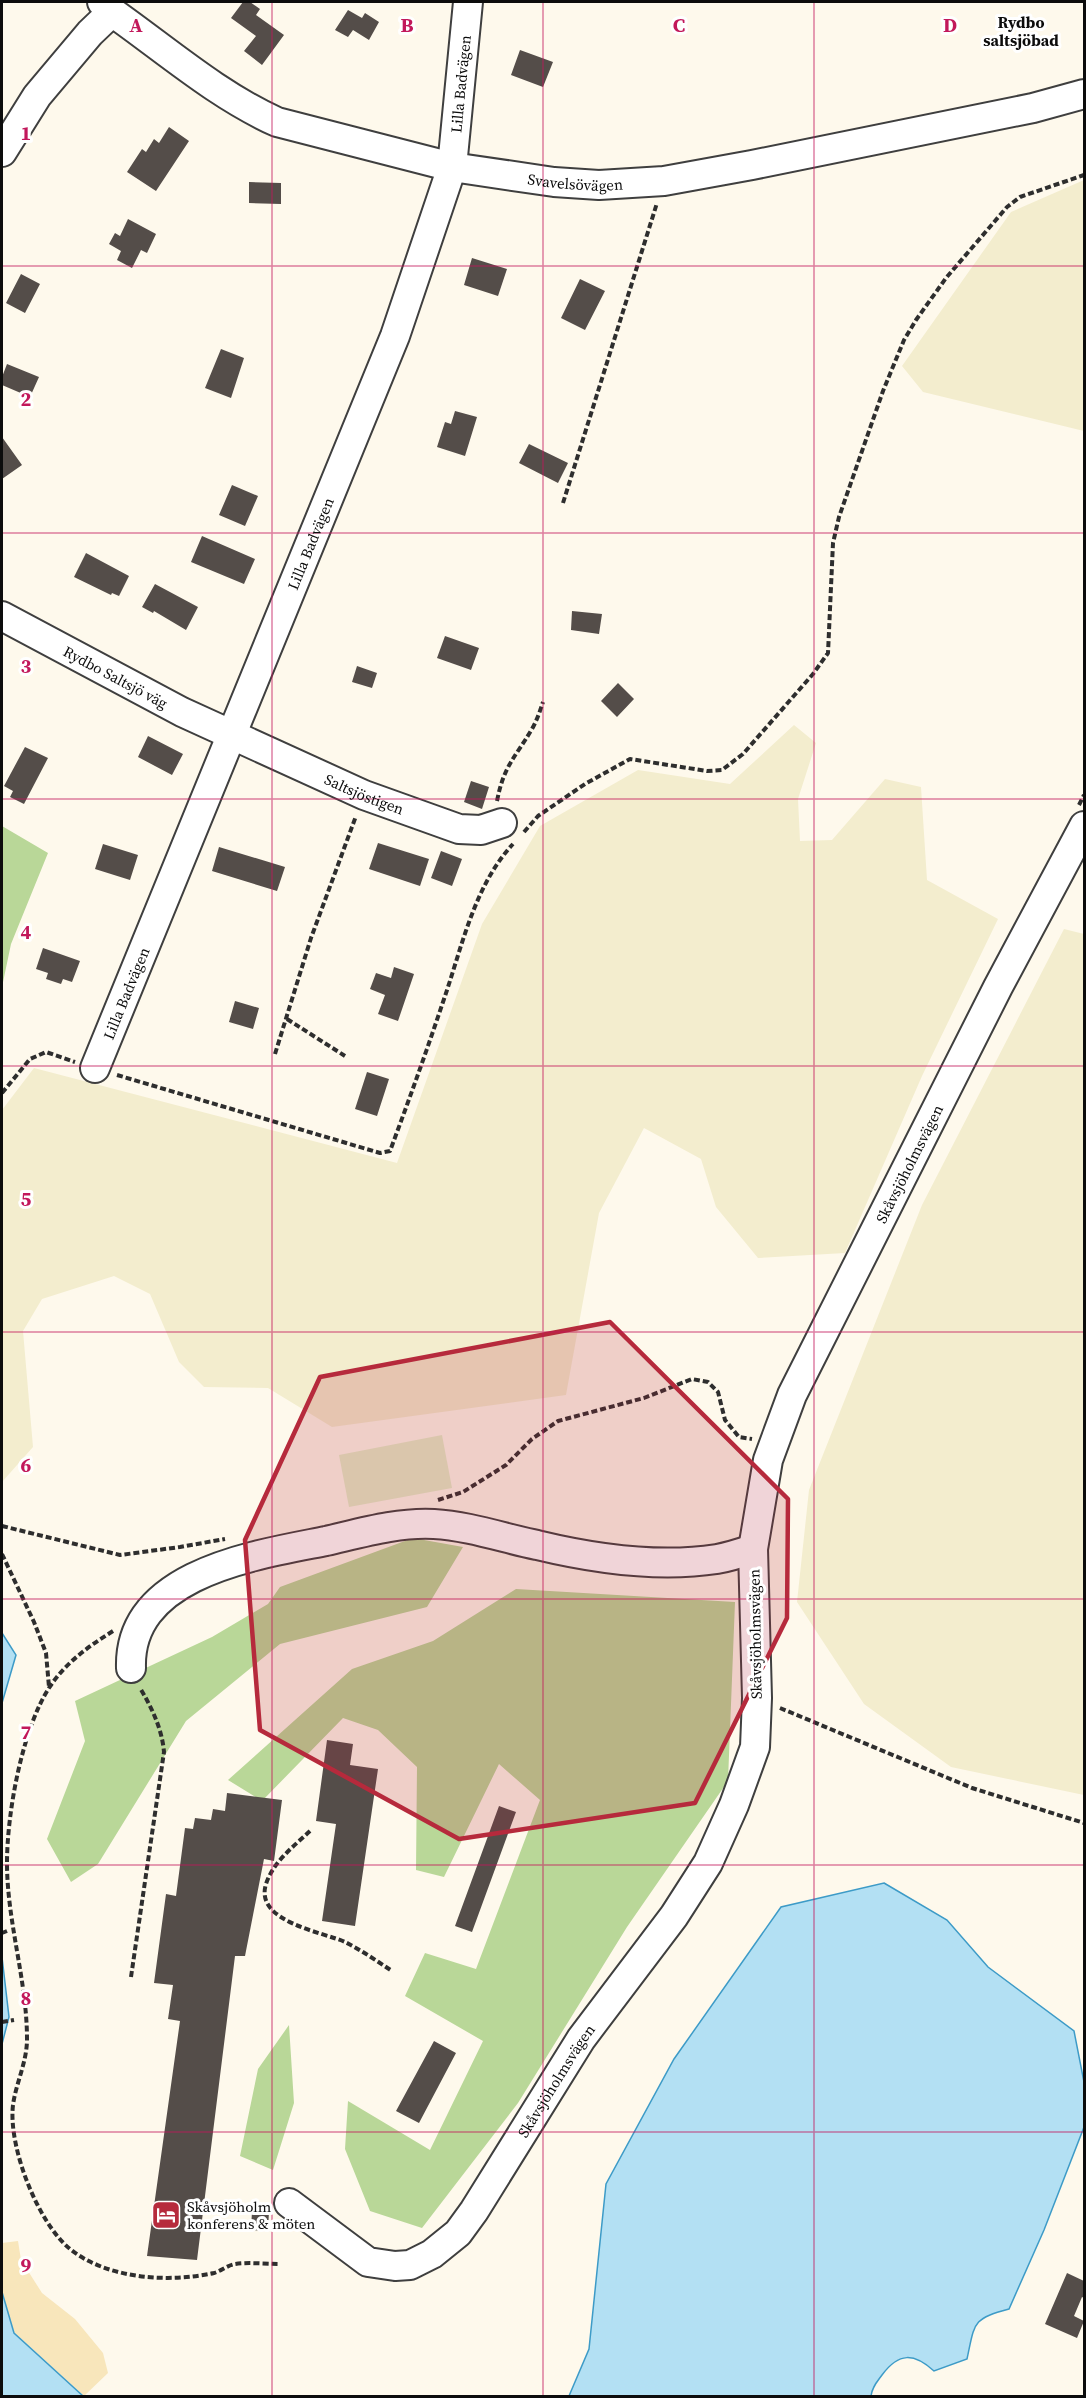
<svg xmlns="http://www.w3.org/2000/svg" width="1086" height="2398" viewBox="0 0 1086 2398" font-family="'Source Serif 4',serif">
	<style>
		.farmland { fill: #f3edce }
		.forest { fill: #b9d798 }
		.sand { fill: #f8e6bb }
		.pitch { fill: #e4eec9 }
		.water { fill: #b3e0f3; stroke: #3d9bc7; stroke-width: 1.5 }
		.building { fill: #544d49 }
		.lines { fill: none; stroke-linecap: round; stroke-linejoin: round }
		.minor-casing { stroke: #3f3f3f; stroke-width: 32 }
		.path { stroke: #2e2e2e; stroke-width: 4; stroke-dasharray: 6 3; stroke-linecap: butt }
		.minor { stroke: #fff; stroke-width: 28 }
		.marked { fill: #b62a3c; fill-opacity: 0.2; stroke: #b62a3c; stroke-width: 4.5; stroke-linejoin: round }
		.grid { fill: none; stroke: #c2185b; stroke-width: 1.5; stroke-opacity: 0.55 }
		.labels { text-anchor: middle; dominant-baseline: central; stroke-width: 6; stroke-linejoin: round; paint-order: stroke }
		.street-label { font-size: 15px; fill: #0c0c0c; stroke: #fff }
		.poi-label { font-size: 15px; fill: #0c0c0c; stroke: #fff; text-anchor: start }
		.neighbourhood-label { font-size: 16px; font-weight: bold; fill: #0c0c0c; stroke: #fff }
		.grid-label { font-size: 20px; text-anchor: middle; font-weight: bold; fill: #c2185b; stroke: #fff; stroke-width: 6; stroke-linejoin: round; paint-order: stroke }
	</style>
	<rect width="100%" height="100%" fill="#fef9ec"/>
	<path class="farmland" d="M1084,180V431L923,392L902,366L1011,212Z
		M794,725L816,743L798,799L800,841L832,840L885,779L921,787L927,880L998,919L922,1076L845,1253L758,1258L716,1207L701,1159L644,1128L599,1213L566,1395L332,1427L268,1388L204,1387L179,1362L150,1294L114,1276L42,1299L23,1331L33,1447L2,1482V1110L34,1068L397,1163L482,924L540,826L638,770L730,784Z
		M1064,929L1084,934V1795L951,1767L864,1704L797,1602L809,1490L922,1205Z"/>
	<path class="forest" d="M2,826L48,853L11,944L2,987Z
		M413,1538L463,1547L427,1607L280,1644L186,1721L98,1864L71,1882L47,1839L85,1741L75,1701L212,1637L268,1604L280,1587Z
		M516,1589L735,1602L728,1781L627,1927L518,2103L422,2228L370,2211L345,2149L348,2101L430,2150L483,2041L405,1996L425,1953L476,1969L540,1800L499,1764L444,1877L416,1870L417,1767L378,1730L343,1718L262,1801L228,1780L352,1669L433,1641Z
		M289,2025L294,2103L273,2170L240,2156L258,2069Z"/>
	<path class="sand" d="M18,2241L21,2260L42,2293L75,2319L103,2353L108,2373L84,2396L14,2332L2,2292V2243Z"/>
	<path class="pitch" d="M442,1435L452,1488L349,1507L339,1455Z"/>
	<path class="water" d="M2,1633L16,1655L2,1703Z
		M884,1883L947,1920L988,1967L1074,2031L1084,2082V2127L1044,2230L1009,2309C972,2319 975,2322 967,2359L934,2371C914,2353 899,2352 882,2375C877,2382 872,2387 871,2396H569L589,2349L606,2184L674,2059L781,1907Z
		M2,1957L9,2017L2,2044Z
		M2,2292L14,2333L83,2396H2Z"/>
	<path class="building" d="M243,2H250L260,9L256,15L284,35L262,65L244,51L256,36L231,18Z
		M348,10L362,18L365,13L379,22L369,40L353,30L348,37L335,30Z
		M520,50L553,62L543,87L511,75Z
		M169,127L189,141L156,191L127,172L142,149L146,152L154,139L159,143Z
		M249,182L281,183V204L249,203Z
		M128,219L156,234L147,253L141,250L132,268L117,260L121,251L109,244L115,233L120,236Z
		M472,258L507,269L498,296L464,285Z
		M21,274L40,284L25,313L6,303Z
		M580,279L605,291L585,330L561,318Z
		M221,349L244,358L231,398L205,388Z
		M7,364L39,377L30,397L2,385V377Z
		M455,411L477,417L465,456L437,447L445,422L451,424Z
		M2,437L22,465L2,479Z
		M529,444L568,463L558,483L519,463Z
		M232,485L258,496L245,526L219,515Z
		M202,536L255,559L244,584L191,562Z
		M86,553L129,576L119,596L112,593L111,595L74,577Z
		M155,584L198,607L186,630L154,611L153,613L142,607Z
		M572,611L602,614L599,634L571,630Z
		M445,636L479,648L471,670L437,658Z
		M357,666L377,673L372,688L352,682Z
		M618,683L634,699L617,717L601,701Z
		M148,736L183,754L172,775L138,757Z
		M25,747L48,758L24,804L10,797L13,791L4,786Z
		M471,781L489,787L482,809L464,802Z
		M378,843L429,859L420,886L369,869Z
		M103,844L138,855L130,880L95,869Z
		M219,847L285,867L277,891L212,871Z
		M441,851L462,859L452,886L431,878Z
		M43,948L80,961L72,982L63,979L61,984L46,979L48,973L36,969Z
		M394,967L414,974L398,1021L378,1014L385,995L370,989L376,973L391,978Z
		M235,1001L259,1008L253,1029L229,1022Z
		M367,1072L389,1079L377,1116L355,1109Z
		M327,1740L353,1744L350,1765L378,1769L355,1926L322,1921L336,1824L316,1821Z
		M227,1793L282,1800L274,1861L264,1859L245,1956H235L197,2260L147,2256L180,2021L168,2019L173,1985L154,1983L166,1894L176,1896L185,1828L193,1829L195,1818L211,1820L213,1809L225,1811Z
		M499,1806L516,1812L472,1932L455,1926Z
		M434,2041L456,2053L419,2123L396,2111Z
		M252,2211H269L268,2231L251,2230Z
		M1067,2273L1084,2281V2298L1082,2297L1074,2316L1084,2321L1077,2338L1045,2324Z"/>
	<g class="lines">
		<g class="minor-casing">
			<g id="minor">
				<path id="s1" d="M102,2L112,12C166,50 217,95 277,122L452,167L554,182L599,185L664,181L752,165L1033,108L1084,94"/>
				<path d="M2,152L37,96L90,33L112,12"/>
				<path id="s2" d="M2,616L182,712L364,795L459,829L481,830L502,823"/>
				<path id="s3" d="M95,1068L395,336L452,167L468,2"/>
				<path d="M131,1668C128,1573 256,1555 326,1541C361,1533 398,1522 434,1524C469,1526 503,1538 537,1545C595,1559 658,1568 717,1559C729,1557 741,1553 753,1549"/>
				<path id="s4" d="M289,2203L368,2262L395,2266L410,2265L432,2254L458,2233L474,2211L581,2039L674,1916L708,1863L734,1805L755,1747L757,1698L753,1549L768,1460L792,1395L998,987L1084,826"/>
			</g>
		</g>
		<path class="path" d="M563,503L657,203
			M497,801C504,765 515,758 532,729C537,720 540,711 543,702
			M1079,805L1084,795
			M524,832L538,816L585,784L630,759L707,771L722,770L743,754L813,674L828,653L833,543L839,517L883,391L904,340L916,320L946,278L1007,207L1020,197L1084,175
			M287,1019L345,1056
			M275,1054L311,938L356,816
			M117,1075L380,1153L390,1151C409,1100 427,1050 444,999C462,947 474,886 513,844
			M2,1093L30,1059L46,1052L75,1062
			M438,1500L463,1492L506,1465L532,1439L558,1421L644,1398L692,1379L708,1382L718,1392L725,1420L739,1437L752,1439
			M2,1526L120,1555L180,1547L225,1539
			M2,1554L34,1622L46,1653L49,1687
			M113,1631C89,1646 65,1663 49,1688C22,1730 7,1813 7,1863C7,1922 27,1980 27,2039C27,2062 16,2083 13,2105C8,2147 38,2223 70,2249C107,2279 169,2283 214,2273C221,2271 228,2265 235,2264C249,2262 266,2264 280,2264
			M780,1708L972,1788L1084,1823
			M310,1831C294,1846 273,1862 266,1884C254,1922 323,1932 345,1942C361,1950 377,1961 392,1971
			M2,1933L7,1931
			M131,1977L164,1752C162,1729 152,1708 140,1688
			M2,2022L14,2020"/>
		<use href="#minor" class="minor"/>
	</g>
	<path class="marked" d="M610,1322L788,1499L787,1618L695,1803L459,1839L260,1730L245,1540L320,1377Z"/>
	<path class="grid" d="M272,2V2396M543,2V2396M814,2V2396M2,266H1084M2,533H1084M2,799H1084M2,1066H1084M2,1332H1084M2,1599H1084M2,1865H1084M2,2132H1084"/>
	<defs>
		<g id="hotel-square" transform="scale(1.5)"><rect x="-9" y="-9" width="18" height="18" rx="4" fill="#b62a3c" stroke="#fff"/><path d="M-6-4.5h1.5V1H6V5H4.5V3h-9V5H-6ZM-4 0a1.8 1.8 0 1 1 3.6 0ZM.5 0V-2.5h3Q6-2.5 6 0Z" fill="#fff"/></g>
	</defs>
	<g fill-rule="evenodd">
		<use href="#hotel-square" x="166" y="2215"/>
	</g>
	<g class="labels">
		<g class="street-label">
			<text stroke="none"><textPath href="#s3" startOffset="1053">Lilla Badvägen</textPath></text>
			<text stroke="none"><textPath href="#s1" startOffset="518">Svavelsövägen</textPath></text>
			<text stroke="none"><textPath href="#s3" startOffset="567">Lilla Badvägen</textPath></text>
			<text stroke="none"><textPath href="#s2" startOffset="129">Rydbo Saltsjö väg</textPath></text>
			<text stroke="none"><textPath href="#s2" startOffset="404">Saltsjöstigen</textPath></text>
			<text stroke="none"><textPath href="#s3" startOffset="81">Lilla Badvägen</textPath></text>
			<text stroke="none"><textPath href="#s4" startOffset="1388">Skåvsjöholmsvägen</textPath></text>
			<text transform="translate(755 1634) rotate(-91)">Skåvsjöholmsvägen</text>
			<text stroke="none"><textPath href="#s4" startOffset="380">Skåvsjöholmsvägen</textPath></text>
		</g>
		<g class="poi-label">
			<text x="187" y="2206">Skåvsjöholm<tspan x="187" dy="17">konferens &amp; möten</tspan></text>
		</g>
		<g class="neighbourhood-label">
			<text x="1021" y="22">Rydbo<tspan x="1021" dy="18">saltsjöbad</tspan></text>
		</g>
	</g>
	<g class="grid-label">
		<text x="136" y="32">A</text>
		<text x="407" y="32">B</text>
		<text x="679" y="32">C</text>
		<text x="950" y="32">D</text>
		<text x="26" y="140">1</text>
		<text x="26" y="406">2</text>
		<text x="26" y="673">3</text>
		<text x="26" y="939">4</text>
		<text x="26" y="1206">5</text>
		<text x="26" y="1472">6</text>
		<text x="26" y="1739">7</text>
		<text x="26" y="2005">8</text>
		<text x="26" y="2272">9</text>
	</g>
	<rect width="1086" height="2398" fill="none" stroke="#0c0c0c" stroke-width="6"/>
</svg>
